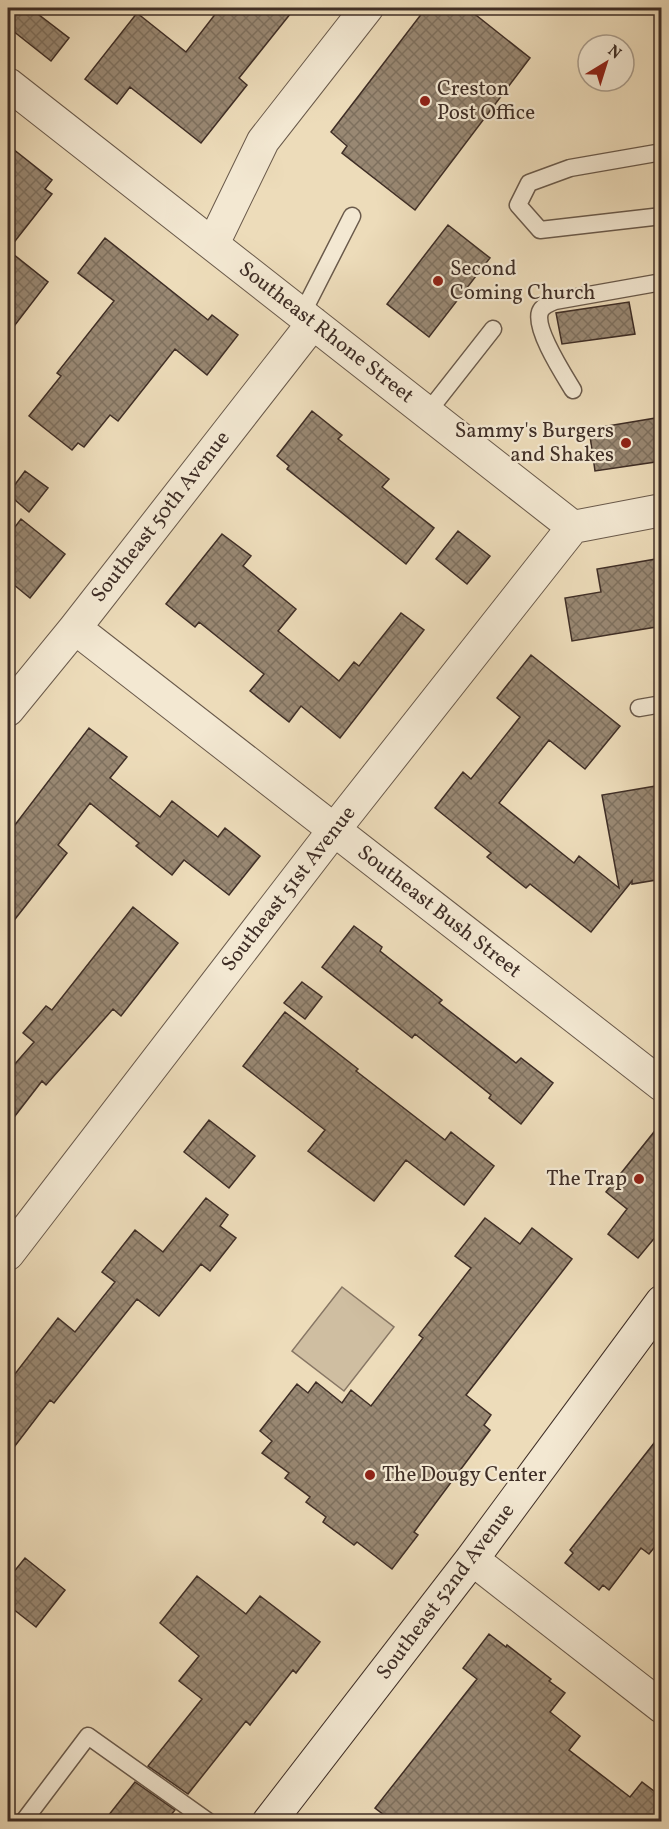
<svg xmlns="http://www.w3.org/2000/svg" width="669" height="1829" viewBox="0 0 669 1829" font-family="Vollkorn,serif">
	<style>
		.green { fill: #cfbea1; stroke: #877664; stroke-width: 1.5 }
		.building { fill: url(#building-cross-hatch); stroke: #3f2e26; stroke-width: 1.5 }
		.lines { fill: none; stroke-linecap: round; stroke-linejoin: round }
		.lane-casing { stroke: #6a5a4b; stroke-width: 19 }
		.street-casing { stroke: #6a5a4b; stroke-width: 34 }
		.secondary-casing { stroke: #3f2e26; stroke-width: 35 }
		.lane { stroke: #f3e8d2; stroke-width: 16 }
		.street { stroke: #f3e8d2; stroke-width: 32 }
		.secondary { stroke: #f3e8d2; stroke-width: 33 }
		.poi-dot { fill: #8f2418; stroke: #f3e8d2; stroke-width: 2 }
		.labels { text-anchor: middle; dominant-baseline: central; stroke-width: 4.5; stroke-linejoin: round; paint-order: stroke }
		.poi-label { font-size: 21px; fill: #3f2e26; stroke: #f3e8d2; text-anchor: start }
		.street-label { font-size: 21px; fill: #3f2e26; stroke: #f3e8d2 }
	</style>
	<defs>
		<pattern id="building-cross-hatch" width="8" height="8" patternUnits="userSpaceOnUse" patternTransform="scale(1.5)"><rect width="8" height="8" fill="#998873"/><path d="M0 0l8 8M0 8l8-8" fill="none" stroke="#7e705e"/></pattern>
	</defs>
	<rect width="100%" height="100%" fill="#eddcba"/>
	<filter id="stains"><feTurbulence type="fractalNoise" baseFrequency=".00333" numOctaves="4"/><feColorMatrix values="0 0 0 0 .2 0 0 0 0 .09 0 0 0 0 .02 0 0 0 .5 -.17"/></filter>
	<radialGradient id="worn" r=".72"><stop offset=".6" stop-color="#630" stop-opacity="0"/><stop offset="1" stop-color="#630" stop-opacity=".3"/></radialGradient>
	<path class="green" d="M342,1287L394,1327L344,1391L292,1351Z"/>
	<path class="building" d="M8,8H30L69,38L51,61L8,27Z
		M220,8H295L239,78L247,85L201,143L130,87L117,104L85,79L137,13L186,52Z
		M426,8H467L530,58L415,210L342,153L347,146L331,132Z
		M8,145L52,180L45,189L52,194L8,250L48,282L8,334Z
		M448,225L490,258L429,337L387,304Z
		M105,238L208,320L212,315L238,335L207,375L175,349L118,421L110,415L84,447L78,443L72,450L29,416L61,376L57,373L114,301L78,273Z
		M629,302L635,334L562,344L556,313Z
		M312,411L342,435L338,439L389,479L382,487L434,528L406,564L287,469L289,466L277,456Z
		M662,417V461L595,471L589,429Z
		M25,471L48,488L29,512L8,494Z
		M21,519L65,554L30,598L8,580V536Z
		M458,531L490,556L467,584L436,559Z
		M222,534L251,556L243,566L296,609L278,631L339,681L354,662L359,666L401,613L424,630L340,738L301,706L289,722L250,691L264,674L199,622L195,627L166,604Z
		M662,558V626L572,641L565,598L601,592L597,569Z
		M531,655L620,726L585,769L549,740L499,803L574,863L579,856L619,888L602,795L662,785V879L632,884V881L591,932L530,884L526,888L487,857L491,853L435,808L463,772L471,779L520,717L497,698Z
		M89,728L127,757L110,778L160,817L172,801L218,837L225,828L260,856L229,895L184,860L172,875L136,846L139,843L90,803L58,845L67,853L8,928V834Z
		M133,907L178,943L121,1016L113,1009L46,1085L42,1081L8,1125V1072L34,1042L23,1033L46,1006L52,1010Z
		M354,926L382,947L380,951L442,1000L439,1003L516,1063L521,1058L553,1083L521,1124L489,1098L491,1095L415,1034L412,1038L322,967Z
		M302,982L322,997L305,1019L284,1003Z
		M285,1012L358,1069L356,1071L445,1140L451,1132L494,1166L464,1205L406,1160L374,1201L308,1151L325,1130L243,1066Z
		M209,1120L255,1156L229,1188L184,1152Z
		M662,1122V1229L638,1258L608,1234L627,1209L606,1192Z
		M206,1198L228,1215L220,1226L236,1238L210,1271L201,1264L159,1316L137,1299L54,1403L50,1400L8,1455V1383L58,1318L75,1332L115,1282L102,1272L135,1230L163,1252Z
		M485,1218L520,1244L532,1228L572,1259L466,1395L491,1415L484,1425L490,1430L414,1532L418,1535L392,1569L357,1542L354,1545L323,1522L326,1517L306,1502L310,1497L285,1478L289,1473L262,1453L272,1441L260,1431L297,1384L308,1393L316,1382L342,1403L351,1390L371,1406L423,1338L419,1335L471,1268L455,1256Z
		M662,1433V1538L649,1554L641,1548L609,1590L603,1585L599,1590L565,1563L573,1553L570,1550Z
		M25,1558L65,1590L36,1627L8,1605V1579Z
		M197,1576L246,1614L260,1596L320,1642L296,1673L293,1670L250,1725L246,1721L188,1794L148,1766L202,1699L179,1681L199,1656L160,1623Z
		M489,1634L506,1647L507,1645L551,1679L549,1681L565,1693L550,1712L580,1736L569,1750L630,1797L642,1782L662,1797V1821H392L375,1808L477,1679L463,1668Z
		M135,1782L175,1810L166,1821H104Z"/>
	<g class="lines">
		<g class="lane-casing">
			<path id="lane" d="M662,152L570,168L529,183L518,205L540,230L662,216
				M302,314L352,216
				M573,390C564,375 534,329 540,312C542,306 550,303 555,301L662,282
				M427,413L493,329
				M639,708L662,704
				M23,1822L88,1736L209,1822"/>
		</g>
		<g class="street-casing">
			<path id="street" d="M8,84L573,527L662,510
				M213,244L263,141L367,8
				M75,628L662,1085
				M8,710L75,628L313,323
				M8,1254L334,830L573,527
				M472,1559L662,1707"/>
		</g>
		<g class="secondary-casing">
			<path id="secondary" d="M269,1822L472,1559L662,1302"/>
		</g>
		<use href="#lane" class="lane"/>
		<use href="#street" class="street"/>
		<use href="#secondary" class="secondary"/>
	</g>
	<g class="poi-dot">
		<circle cx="425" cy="101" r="6"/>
		<circle cx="438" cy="281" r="6"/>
		<circle cx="626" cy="443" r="6"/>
		<circle cx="639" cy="1179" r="6"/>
		<circle cx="370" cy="1475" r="6"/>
	</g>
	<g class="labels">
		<g class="poi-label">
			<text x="437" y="89">Creston<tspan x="437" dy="24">Post Office</tspan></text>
			<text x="450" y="269">Second<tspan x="450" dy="24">Coming Church</tspan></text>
			<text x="614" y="431" text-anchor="end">Sammy's Burgers<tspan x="614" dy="24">and Shakes</tspan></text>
			<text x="627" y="1179" text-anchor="end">The Trap</text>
			<text x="382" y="1475">The Dougy Center</text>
		</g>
		<g class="street-label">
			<text transform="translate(326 333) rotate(38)">Southeast Rhone Street</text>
			<text transform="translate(161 517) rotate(-52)">Southeast 50th Avenue</text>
			<text transform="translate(289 889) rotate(-52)">Southeast 51st Avenue</text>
			<text transform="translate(439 912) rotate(38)">Southeast Bush Street</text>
			<text transform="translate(446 1592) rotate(-53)">Southeast 52nd Avenue</text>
		</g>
	</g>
	<rect width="669" height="1829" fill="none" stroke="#eddcba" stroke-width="30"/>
	<rect x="9" y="9" width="651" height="1811" fill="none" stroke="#3f2e26" stroke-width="3"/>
	<rect x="15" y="15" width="639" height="1799" fill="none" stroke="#3f2e26" stroke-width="1.5"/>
	<g transform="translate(606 63) rotate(38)"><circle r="28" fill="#f3e8d2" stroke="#ab9e8d" stroke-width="1.5"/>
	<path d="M0-4.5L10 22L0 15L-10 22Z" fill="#8f2418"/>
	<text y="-9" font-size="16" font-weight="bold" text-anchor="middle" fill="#3f2e26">N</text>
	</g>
	<rect width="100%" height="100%" filter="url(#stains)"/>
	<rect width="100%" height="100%" fill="url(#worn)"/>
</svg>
